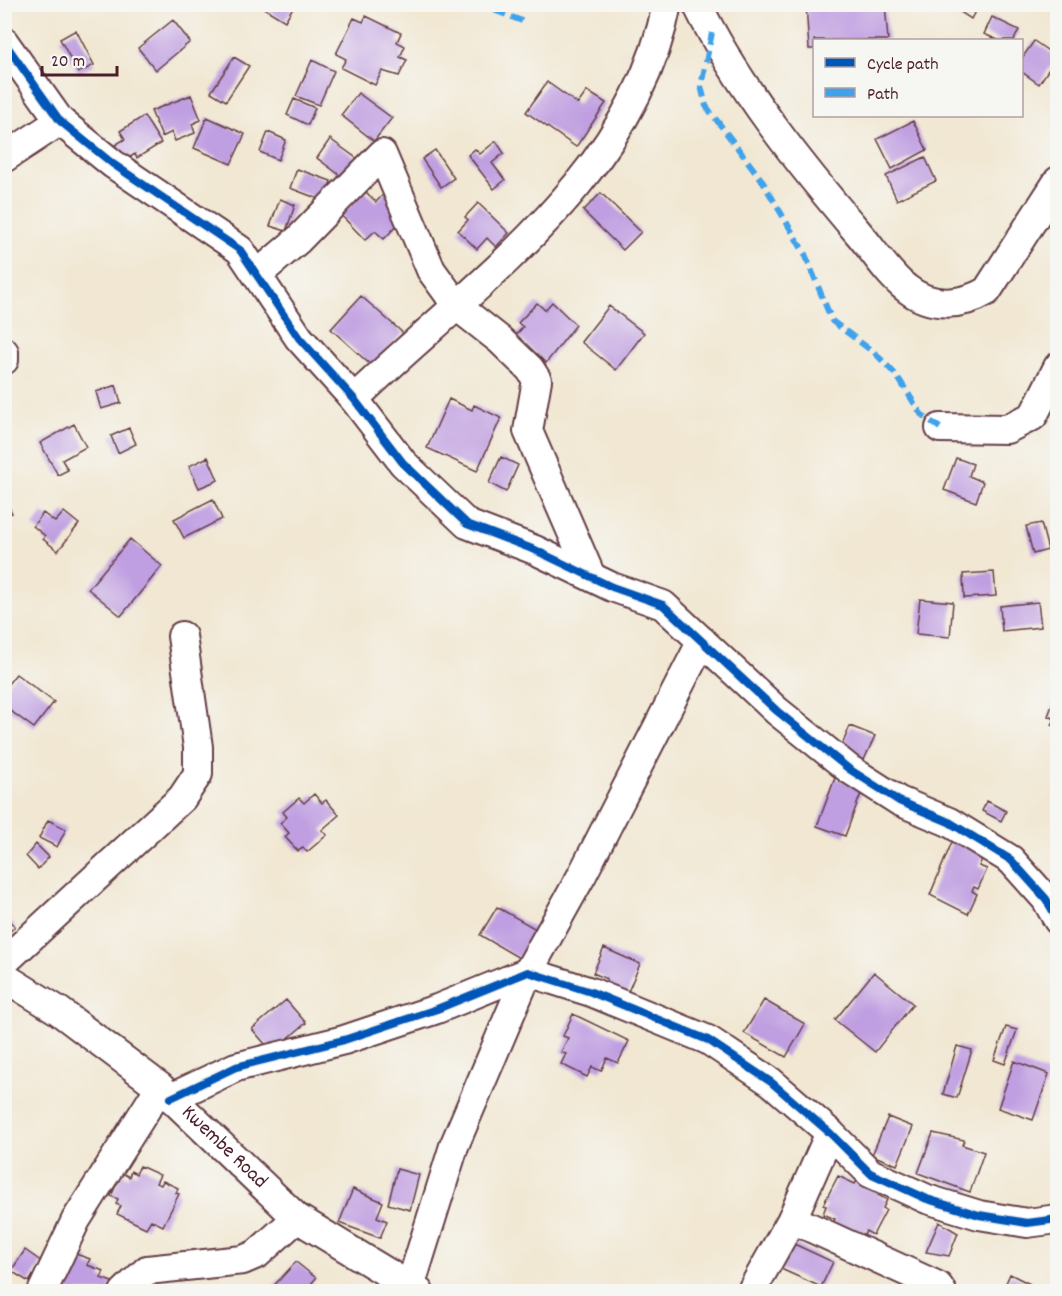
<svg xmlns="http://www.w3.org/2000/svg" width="1062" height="1296" viewBox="0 0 1062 1296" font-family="Dekko,sans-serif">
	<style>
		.building { fill: #bf9ee1 }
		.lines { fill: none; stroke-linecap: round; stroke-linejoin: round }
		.street-casing { stroke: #633d44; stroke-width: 32 }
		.street { stroke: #fff; stroke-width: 28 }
		.quiet { stroke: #40a2eb; stroke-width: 6; stroke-dasharray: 12 6; stroke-linecap: butt }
		.cycleway-casing { stroke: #f6f6f2; stroke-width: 11 }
		.cycleway { stroke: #0057b8; stroke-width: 8 }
		.labels { text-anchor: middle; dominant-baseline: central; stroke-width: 5; stroke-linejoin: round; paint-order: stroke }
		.street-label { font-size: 21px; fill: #4a1f2b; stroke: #f6f6f2 }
	</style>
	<rect width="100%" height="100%" fill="#f6f6f2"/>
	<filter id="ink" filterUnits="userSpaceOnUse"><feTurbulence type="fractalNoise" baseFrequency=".0167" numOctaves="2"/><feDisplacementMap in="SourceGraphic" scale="12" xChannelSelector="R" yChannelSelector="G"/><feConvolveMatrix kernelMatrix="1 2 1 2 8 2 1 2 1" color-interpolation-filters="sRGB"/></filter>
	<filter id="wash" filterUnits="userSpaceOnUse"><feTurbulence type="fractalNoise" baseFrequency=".008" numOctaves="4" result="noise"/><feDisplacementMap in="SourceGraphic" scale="24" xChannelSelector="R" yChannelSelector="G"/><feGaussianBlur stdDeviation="1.35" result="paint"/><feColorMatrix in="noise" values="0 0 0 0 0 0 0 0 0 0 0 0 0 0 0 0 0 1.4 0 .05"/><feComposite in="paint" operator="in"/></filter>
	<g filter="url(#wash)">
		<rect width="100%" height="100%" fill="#f1e7d2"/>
		<g id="blocks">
			<path class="building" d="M257,4H295L285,21Z
				M806,4H885L888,40H814V49H809Z
				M948,4H979L971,19Z
				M366,16L401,33L397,42L405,46L400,57L407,60L399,76L382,71L375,85L341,68L346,59L336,54L354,18L363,22Z
				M992,17L1019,30L1014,40H998L984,34Z
				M173,20L190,42L156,70L138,48Z
				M76,30L94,65L78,73L60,39Z
				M1034,41L1057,57L1039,84L1022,72V58Z
				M234,57L249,66L226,101L211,92Z
				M312,60L334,71L319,105L296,96Z
				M547,82L578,104L587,91L606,103L576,147L526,112Z
				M358,93L392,118L374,141L341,115Z
				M191,95L201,120L192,124L195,133L175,141L172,132L162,137L151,111Z
				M294,99L315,108L308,125L287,115Z
				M144,116L161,143L137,158L135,154L125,160L115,145L125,139L120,131Z
				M207,117L245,134L231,164L194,148Z
				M913,121L927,150L892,169L877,139Z
				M268,132L286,140L278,160L260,152Z
				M330,139L359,160L345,179L317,158Z
				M496,141L504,153L492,163L505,180L494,189L468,155L475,149L480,154Z
				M435,150L454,178L441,187L422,159Z
				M925,157L936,181L897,200L886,176Z
				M297,169L331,181L324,201L290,188Z
				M365,191L376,202L387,191L403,219L384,239L375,231L365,240L341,215Z
				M601,193L641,232L623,250L583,211Z
				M280,199L295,205L286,231L270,226Z
				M478,203L509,233L496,247L487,238L477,249L458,231L468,220L465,217Z
				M361,296L403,333L373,367L331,329Z
				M552,302L576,325L546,363L516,335L523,327L518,323L537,303L545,310Z
				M609,306L644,333L616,370L581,342Z
				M116,385L121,403L101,409L96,392Z
				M449,399L472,410L474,405L501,418L477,471L427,448Z
				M74,424L86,447L62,460L68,470L58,475L40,443Z
				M129,428L136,444L118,453L111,436Z
				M208,457L218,480L199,488L189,466Z
				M501,457L518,465L506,492L489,483Z
				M956,458L973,464L969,476L983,482L976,502L944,490Z
				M4,497L12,513L4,516Z
				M213,499L222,519L184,538L174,519Z
				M64,512L79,524L58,551L43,539L45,536L33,526L43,513L55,522Z
				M1041,523L1048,550L1033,554L1026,526Z
				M130,539L162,566L121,616L88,589Z
				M994,572L996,596L964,598L963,574Z
				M920,599L953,602L950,637L916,634Z
				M1038,602L1041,627L1002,631L1000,606Z
				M16,674L54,702L34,728L4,706V689Z
				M1057,692H1058V727L1052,725L1055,719L1048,716Z
				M850,726L875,736L863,762L839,752Z
				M835,778L863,788L845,836L817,826Z
				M314,794L322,803L326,800L339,815L322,830L327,835L307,852L303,848L298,851L285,837L289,833L280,823L287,817L283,812L299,798L304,803Z
				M987,801L1006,811L1001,821L982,811Z
				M48,820L66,829L57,847L39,838Z
				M954,837L985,852L979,866L987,869L978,889L974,887L972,891L977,894L968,914L930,895Z
				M36,844L49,857L38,869L26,856Z
				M497,907L536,929L519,958L480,935Z
				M4,916L15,926L4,938Z
				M604,948L640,964L624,1001L601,991L607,979L593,973Z
				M874,972L913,1004L875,1052L835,1020Z
				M286,1000L306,1023L272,1052L252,1029Z
				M764,1000L805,1024L786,1057L744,1033Z
				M573,1014L629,1041L618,1063L607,1058L601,1071L592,1067L587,1077L561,1064L566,1054L561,1052L568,1038L563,1036Z
				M1006,1027L1017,1030L1005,1064L994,1060Z
				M957,1046L972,1050L957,1098L943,1094Z
				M1014,1061L1049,1074L1033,1120L998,1108Z
				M888,1117L913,1127L897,1165L872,1155Z
				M933,1133L964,1140L962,1145L984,1152L970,1192L918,1173Z
				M140,1166L160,1175L156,1183L161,1185L163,1181L178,1188L176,1193L179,1194L163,1226L151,1220L146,1228L117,1214L121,1206L116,1204L118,1199L111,1196L122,1173L129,1177L131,1171L136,1174Z
				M397,1169L419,1175L410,1210L388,1204Z
				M838,1176L855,1184L858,1179L881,1190L878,1195L887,1200L883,1208L886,1210L873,1235L866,1231L861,1242L831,1227L835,1219L823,1214L826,1206L823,1205Z
				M353,1189L383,1202L377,1217L387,1221L380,1238L339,1223Z
				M939,1222L958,1233L949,1256L926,1252Z
				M792,1243L833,1262L821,1287L781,1269Z
				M25,1250L42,1262L29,1282L11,1271Z
				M70,1252L90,1259L87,1265L104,1271L101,1278L112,1282L109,1292H70L58,1287Z
				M296,1262L316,1278L311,1284L320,1292H268Z
				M1010,1274L1046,1292H1002Z"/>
		</g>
	</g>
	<g filter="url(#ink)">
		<use href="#blocks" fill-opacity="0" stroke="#633d44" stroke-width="1.5"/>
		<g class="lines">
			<g class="street-casing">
				<g id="street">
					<path d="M697,4C737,86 802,167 861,236C875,253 889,275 906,288C930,308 962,306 987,291L1058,181"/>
					<path d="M4,42L60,121L113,164L240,250L299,338L354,399L403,463L467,524L535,550L612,587L663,605L777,711L849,769L899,801L949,822L1011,860L1046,899L1058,920"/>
					<path d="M4,158L60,121"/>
					<path d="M258,274L298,240L382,154L431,270L458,307L500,340L530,369L537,380L528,431L590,574"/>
					<path d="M4,352V360"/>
					<path d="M354,399C473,284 634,178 667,4"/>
					<path d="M940,428L1007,429L1033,416L1058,367"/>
					<path d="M4,962L182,798L198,774V747L182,636"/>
					<path id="s1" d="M4,977L59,1011L160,1087L297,1218L419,1292"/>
					<path d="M171,1098L236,1067L344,1040L437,1009L528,972L591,992L708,1040L771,1082L830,1133L870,1173L927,1199L979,1215L1027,1223L1058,1219"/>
					<path d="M792,1219L938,1286L942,1292"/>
					<path d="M410,1287L454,1146L528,972L582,875L702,641"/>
					<path d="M42,1292L76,1220L160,1087"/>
					<path d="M124,1292L147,1270L243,1260L257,1254L297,1218"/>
					<path d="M751,1292L792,1219L830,1133"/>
				</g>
			</g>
			<use href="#street" class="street"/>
			<path class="quiet" d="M478,4L522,21
				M712,33L701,86L706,106L761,179L805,254L832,321L876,354L897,376L921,414L940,428"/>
			<g class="cycleway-casing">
				<path id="cycleway" d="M4,42L60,121L113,164L240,250L299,338L354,399L403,463L467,524L535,550L612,587L663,605L777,711L849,769L899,801L949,822L1011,860L1046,899L1058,920
					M171,1098L236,1067L344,1040L437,1009L528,972L591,992L708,1040L771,1082L830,1133L870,1173L927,1199L979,1215L1027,1223L1058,1219"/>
			</g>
			<use href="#cycleway" class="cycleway"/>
		</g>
	</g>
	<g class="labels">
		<g class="street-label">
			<text stroke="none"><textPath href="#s1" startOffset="279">Kwembe Road</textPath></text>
		</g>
	</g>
	<rect width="1062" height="1296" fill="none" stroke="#f6f6f2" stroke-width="24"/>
	<rect x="813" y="39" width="210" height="78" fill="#f6f6f2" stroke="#b1a0a2" stroke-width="1.5"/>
	<rect x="825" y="58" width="30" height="9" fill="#0057b8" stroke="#b1a0a2" stroke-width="1.5"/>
	<text x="867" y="69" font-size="18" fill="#4a1f2b">Cycle path</text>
	<rect x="825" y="88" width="30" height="9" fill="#40a2eb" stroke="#b1a0a2" stroke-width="1.5"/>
	<text x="867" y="99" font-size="18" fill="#4a1f2b">Path</text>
	<path d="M42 66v9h75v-9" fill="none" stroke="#4a1f2b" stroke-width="3"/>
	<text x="51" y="66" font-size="18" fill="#4a1f2b" stroke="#f6f6f2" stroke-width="4.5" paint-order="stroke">20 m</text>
</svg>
